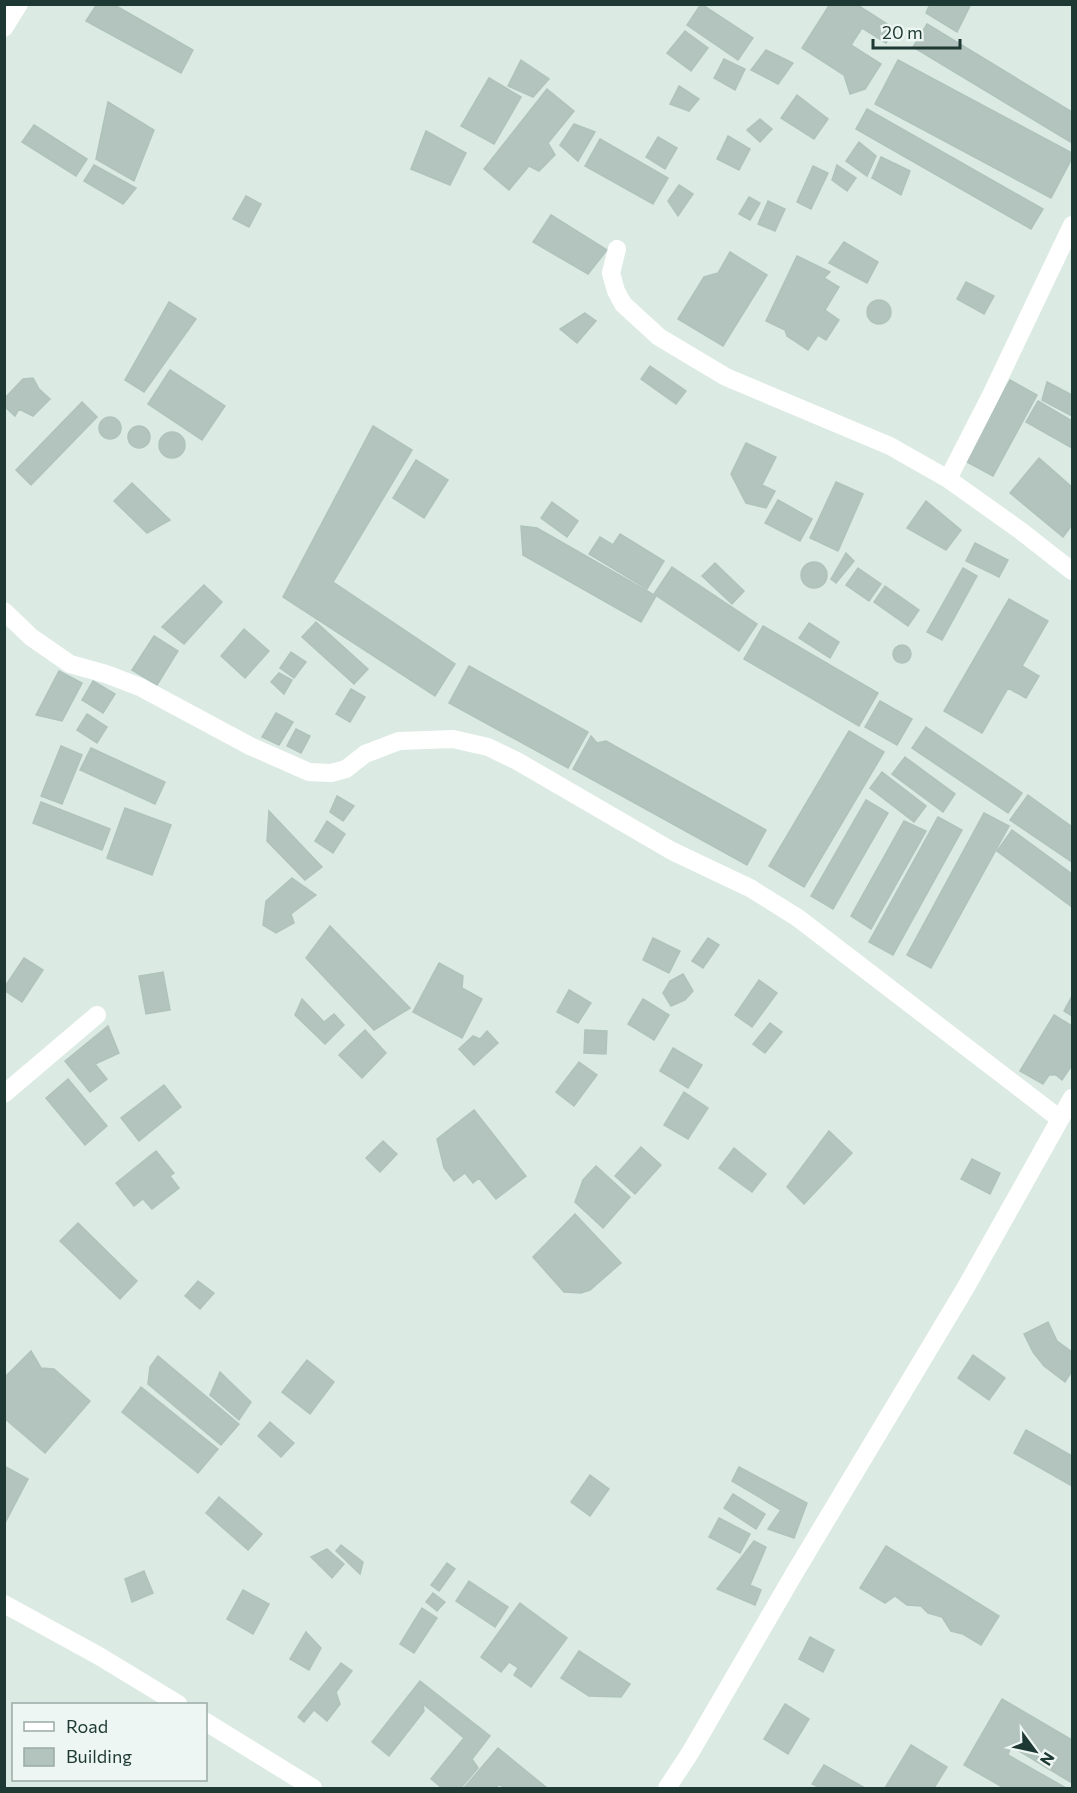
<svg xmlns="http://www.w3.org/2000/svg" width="1077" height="1793" viewBox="0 0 1077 1793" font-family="Commissioner,sans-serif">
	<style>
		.building { fill: #b2c4bd; stroke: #afc3bc; stroke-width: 1.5 }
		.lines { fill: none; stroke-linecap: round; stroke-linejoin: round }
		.street { stroke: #fff; stroke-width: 18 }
	</style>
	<rect width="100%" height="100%" fill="#dceae4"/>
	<path class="building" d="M97,4H113L193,50L181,73L86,21Z
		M701,4L753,38L738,60L687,25Z
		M830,4H856L895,29L886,43L862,28L851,45L881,64L865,89L850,94L844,75L802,48Z
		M930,4H971L957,32L926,13Z
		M927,24L1072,112V143L913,47Z
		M685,31L708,48L691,71L667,53Z
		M766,50L793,63L778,84L751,70Z
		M724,59L745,69L735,90L714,78Z
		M521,60L549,79L533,97L508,86Z
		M898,60L1072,153V158L1051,198L875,104Z
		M489,78L521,97L494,144L461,126Z
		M679,86L699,99L689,111L670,104Z
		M547,89L574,111L548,143L555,155L539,171L529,166L509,190L484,169Z
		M797,95L828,119L814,139L781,118Z
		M108,102L154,130L134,181L96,159Z
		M867,109L1043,209L1031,229L856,129Z
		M760,119L772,129L760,142L747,130Z
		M574,124L595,132L578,161L560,145Z
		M34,125L87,159L76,176L22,142Z
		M426,131L466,153L450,185L411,169Z
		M728,136L750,149L739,170L717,159Z
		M658,137L677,148L665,169L646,157Z
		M600,139L668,178L653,204L585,166Z
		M859,142L876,156L867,176L846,161Z
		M881,157L910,171L901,195L872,178Z
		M94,165L136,188L123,204L84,181Z
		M837,165L856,178L847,191L832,180Z
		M813,166L828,173L811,209L797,202Z
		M679,185L693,194L678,216L668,201Z
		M246,196L261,204L249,227L233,219Z
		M749,197L760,203L750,220L739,214Z
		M768,201L785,209L775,231L758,224Z
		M551,215L607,250L588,274L533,242Z
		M844,242L878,262L867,283L829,263Z
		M730,252L767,275L723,346L678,319L704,277L718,273Z
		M797,256L830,272L824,278L839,287L825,310L839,320L826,340L818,335L808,350L787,336L785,330L766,321Z
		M966,282L994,296L984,314L957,299Z
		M867 312a12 12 0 1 1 24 0a12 12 0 1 1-24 0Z
		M169,302L196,319L144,392L125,380Z
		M585,313L596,321L577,343L560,329Z
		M650,366L686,391L676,404L641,379Z
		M170,370L225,406L202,440L148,404Z
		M33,378L39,389L50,399L33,416L19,409L15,416L4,406V399L23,379Z
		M1010,380L1037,395L993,476L965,461Z
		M1047,382L1072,395V416L1042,400Z
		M1038,401L1072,421V448L1026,422Z
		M82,402L97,417L31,485L16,470Z
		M99 428a11 11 0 1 1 22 0a11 11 0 1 1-22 0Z
		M373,426L412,450L333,582L455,664L435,696L283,597Z
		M128 437a11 11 0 1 1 22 0a11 11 0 1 1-22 0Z
		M159 445a13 13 0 1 1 26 0a13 13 0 1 1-26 0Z
		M746,443L776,457L762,485L775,491L766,508L746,503L731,474Z
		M1039,458L1072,487V525L1063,537L1010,493Z
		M416,460L448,480L424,518L393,498Z
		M836,482L863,494L838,551L810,538Z
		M132,483L170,520L147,533L114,501Z
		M778,500L812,519L800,541L765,523Z
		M926,501L961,530L946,550L907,528Z
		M552,502L578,521L567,537L541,518Z
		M521,526L537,528L656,596L641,622L523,555Z
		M620,534L664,561L647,589L589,554L600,537L613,545Z
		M975,543L1008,560L999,577L966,561Z
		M846,553L854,561L836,583L831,579Z
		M801 575a13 13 0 1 1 26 0a13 13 0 1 1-26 0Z
		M715,563L744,591L732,604L702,576Z
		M672,567L757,624L739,651L654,594Z
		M858,568L881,584L869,601L846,585Z
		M963,568L977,576L942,640L927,632Z
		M204,585L222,602L184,644L162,627Z
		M885,586L919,610L908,626L874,602Z
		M1009,599L1048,621L1022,666L1039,676L1026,698L1008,688L982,733L944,711Z
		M316,622L368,669L354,684L302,637Z
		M809,623L839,642L830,658L799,638Z
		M763,626L878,693L859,726L744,659Z
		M244,629L269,651L245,678L221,656Z
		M154,636L178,651L157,685L132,670Z
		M893 654a9 9 0 1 1 18 0a9 9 0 1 1-18 0Z
		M291,652L306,662L294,678L280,668Z
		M469,666L588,732L568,768L449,703Z
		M59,671L82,683L62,721L36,715Z
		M279,673L292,680L284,694L271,682Z
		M93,681L115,694L103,713L82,700Z
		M351,689L365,697L350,722L336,714Z
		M880,701L912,719L897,745L865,727Z
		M276,713L293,722L279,745L262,737Z
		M87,714L107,727L97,743L77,730Z
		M926,727L1022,793L1008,813L912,748Z
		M296,729L310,736L301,753L287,746Z
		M849,731L884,752L804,887L769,866Z
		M591,736L597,743L606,741L766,830L747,865L573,769Z
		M61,746L82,755L62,804L41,796Z
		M91,748L165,782L155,804L80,770Z
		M905,757L955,794L943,812L892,774Z
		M882,772L926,806L914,822L870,788Z
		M1028,795L1072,827V862L1010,820Z
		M337,796L354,806L343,821L330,812Z
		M866,800L888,813L833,909L811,896Z
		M41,802L110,829L102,850L33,823Z
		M125,808L171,825L152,875L107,858Z
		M269,811L322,867L305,880L267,841Z
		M984,813L1009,826L931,968L907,955Z
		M938,817L962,830L893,955L869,942Z
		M327,821L345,834L333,853L315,841Z
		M904,821L926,831L871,929L851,916Z
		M1012,830L1072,874V907L997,851Z
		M292,878L316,895L291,914L294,923L276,933L263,925L266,901Z
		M330,926L410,1008L374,1030L306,958Z
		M653,938L680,951L669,973L643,960Z
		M708,938L719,945L703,968L692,961Z
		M24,958L43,970L22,1002L4,990V988Z
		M439,963L463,976L462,988L482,999L462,1038L413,1012Z
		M163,972L170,1010L146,1014L139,976Z
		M683,974L693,991L685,1000L671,1006L663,993L670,981Z
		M759,980L777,993L752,1027L735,1015Z
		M569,990L591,1003L578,1023L557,1012Z
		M1072,996V1016L1064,1011Z
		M302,999L324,1022L334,1014L344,1025L325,1044L295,1015Z
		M643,999L669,1015L654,1040L628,1024Z
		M1054,1015L1072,1026V1065L1062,1080L1056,1075H1049L1043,1084L1020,1071Z
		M770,1023L782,1032L765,1053L753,1044Z
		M108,1026L119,1053L95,1064L107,1079L90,1092L65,1061Z
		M365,1030L386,1053L362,1078L339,1055Z
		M585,1030L607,1031L606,1054L584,1053Z
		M487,1031L498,1043L474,1065L459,1049L473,1036L480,1039Z
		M673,1048L702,1065L688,1088L660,1071Z
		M579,1062L597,1075L574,1106L556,1092Z
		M68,1079L107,1126L85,1145L46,1098Z
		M164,1085L181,1107L139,1141L121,1118Z
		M684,1092L708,1108L688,1139L664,1125Z
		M474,1110L526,1176L496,1199L479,1178L473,1183L465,1173L454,1181L444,1168L437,1139Z
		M829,1131L852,1153L804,1204L787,1187Z
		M383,1141L397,1154L380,1172L366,1158Z
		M641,1147L661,1165L635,1194L615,1176Z
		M734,1148L766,1174L752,1192L719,1168Z
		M156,1151L174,1173L170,1176L179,1188L152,1209L143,1199L134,1206L116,1183Z
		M972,1159L1000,1173L990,1194L961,1179Z
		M596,1166L630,1197L603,1228L575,1202L583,1180Z
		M575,1214L621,1263L590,1290L581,1293L564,1292L533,1257Z
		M78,1223L137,1281L120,1299L60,1241Z
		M198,1281L214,1293L200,1309L185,1296Z
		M1048,1322L1057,1341L1072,1352V1371L1065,1382L1044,1366L1033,1352L1024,1334Z
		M31,1351L41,1368L54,1369L90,1401L45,1453L4,1418V1378Z
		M973,1355L1005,1378L989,1400L958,1378Z
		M158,1356L239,1424L221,1445L148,1384L150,1367Z
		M307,1360L334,1382L310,1414L282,1392Z
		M220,1372L251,1402L239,1420L210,1395Z
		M141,1387L218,1449L198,1473L122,1412Z
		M270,1422L294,1443L281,1457L258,1436Z
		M1026,1430L1072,1456V1486L1014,1453Z
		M4,1466L28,1479L4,1525Z
		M739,1467L807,1503L794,1538L768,1529L781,1510L732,1481Z
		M590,1475L609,1489L590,1516L571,1502Z
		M733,1494L765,1514L756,1529L724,1508Z
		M219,1497L262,1534L248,1550L206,1513Z
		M719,1518L750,1534L740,1553L709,1537Z
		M754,1541L766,1547L750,1585L761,1590L755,1605L717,1589Z
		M341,1545L363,1562L360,1574L336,1551Z
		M886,1546L999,1616L981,1645L963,1634L951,1631L942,1617L928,1613L921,1606L907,1605L895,1596L885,1603L860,1588Z
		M327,1549L344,1564L332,1578L311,1557Z
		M447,1563L455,1569L439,1591L431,1585Z
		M144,1571L153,1593L132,1602L125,1579Z
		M469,1581L508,1607L495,1627L456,1601Z
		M243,1590L269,1604L253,1634L227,1619Z
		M433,1593L445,1602L437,1611L426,1602Z
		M520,1603L567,1638L531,1687L514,1675L518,1668L509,1662L501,1672L481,1657Z
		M422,1608L437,1618L414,1653L400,1644Z
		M306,1632L321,1648L309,1670L290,1659Z
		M810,1637L834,1650L823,1672L799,1659Z
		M579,1651L630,1684L621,1697L589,1696L561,1678Z
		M341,1663L352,1671L336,1692L340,1704L327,1721L314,1710L304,1722L298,1717Z
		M420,1681L490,1736L472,1759L478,1768L461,1788H442L431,1779L464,1738L423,1704L424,1711L389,1756L372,1742Z
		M1002,1699L1072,1740V1783L1011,1746L1008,1755L1066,1788H1004L964,1765Z
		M785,1704L809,1719L788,1754L764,1739Z
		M911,1745L947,1767L934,1788H885Z
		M498,1748L547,1788H504L499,1784L496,1788H464Z
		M824,1765L865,1788H820L812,1784Z"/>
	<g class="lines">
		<path class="street" d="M4,28L19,4
			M1072,225L991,395L948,479L1021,531L1072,571
			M617,249L611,273L616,291L623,304L659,337L726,377L890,446L948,479
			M4,611L31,637L70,664L106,674L140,687L250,746L309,772L331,773L346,769L365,754L399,741L453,739L488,747L517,761L672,851L750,888L798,918L1060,1119
			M4,1094L97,1015
			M4,1604L99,1656L178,1704
			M206,1722L313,1788
			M667,1788L690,1753L794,1574L966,1287L1072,1098"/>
	</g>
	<rect width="1077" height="1793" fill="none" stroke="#1e3933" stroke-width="12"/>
	<rect x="12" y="1703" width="195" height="78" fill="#edf6f2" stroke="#9aaaa6" stroke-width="1.5"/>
	<rect x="24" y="1722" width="30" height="9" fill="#ffffff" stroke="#9aaaa6" stroke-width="1.5"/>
	<text x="66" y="1733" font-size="18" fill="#1e3933">Road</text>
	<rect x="24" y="1748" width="30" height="18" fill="#b2c4bd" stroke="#9aaaa6" stroke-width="1.5"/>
	<text x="66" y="1763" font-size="18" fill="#1e3933">Building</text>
	<g transform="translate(1035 1751) rotate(123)" stroke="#edf6f2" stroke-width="4.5" paint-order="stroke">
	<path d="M0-4.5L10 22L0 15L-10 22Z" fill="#1e3933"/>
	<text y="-9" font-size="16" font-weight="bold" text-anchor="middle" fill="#1e3933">N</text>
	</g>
	<path d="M873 39v9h87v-9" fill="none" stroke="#1e3933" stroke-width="3"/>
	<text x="882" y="39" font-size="18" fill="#1e3933" stroke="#edf6f2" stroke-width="4.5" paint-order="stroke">20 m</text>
</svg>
